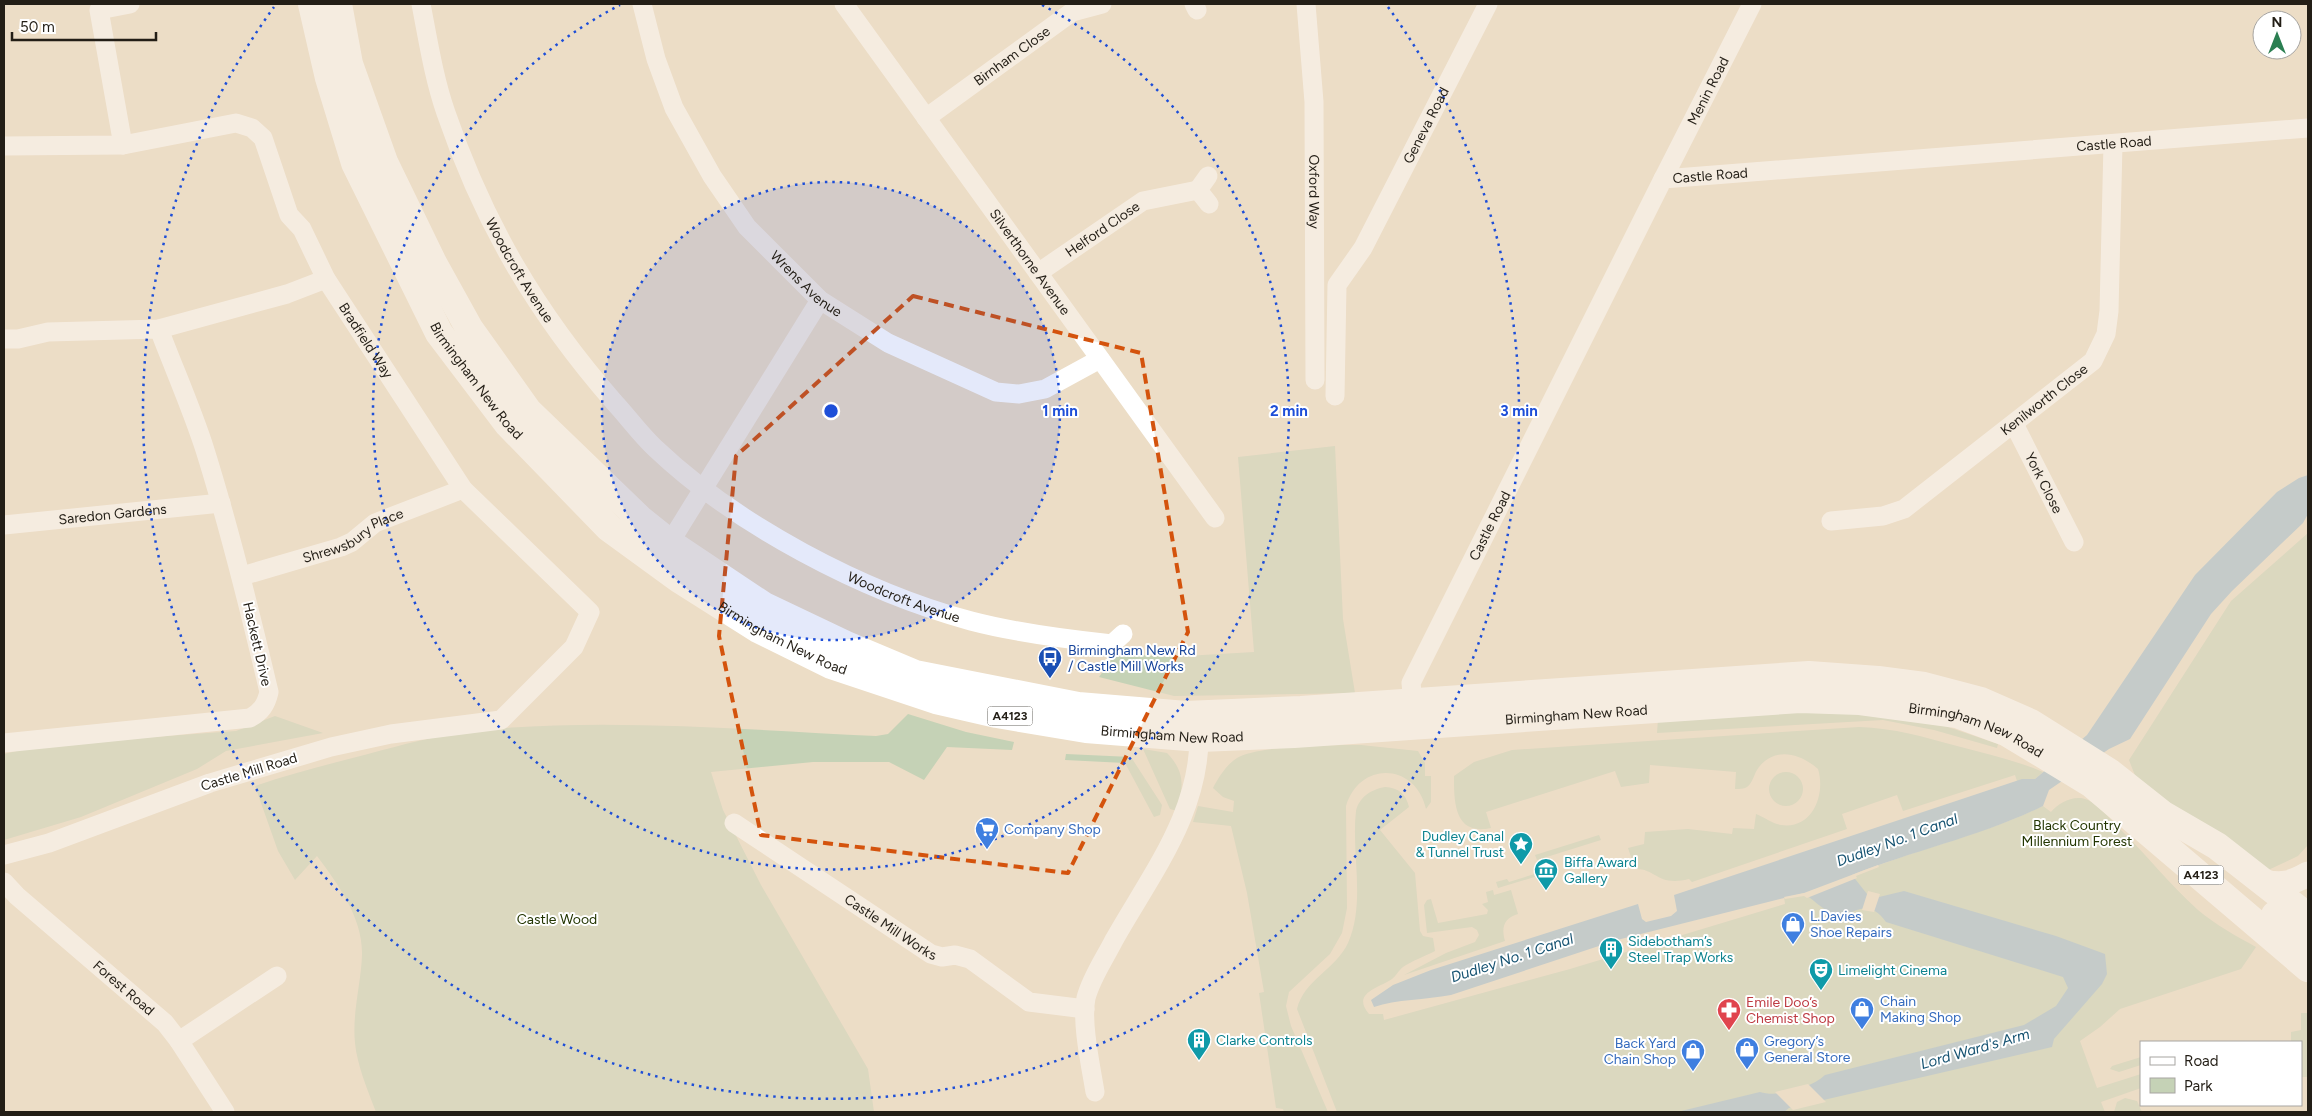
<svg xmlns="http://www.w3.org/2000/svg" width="2312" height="1116" viewBox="0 0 2312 1116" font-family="Figtree,sans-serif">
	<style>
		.green { fill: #c5d2b6 }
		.water { fill: #94b7cc }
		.pier { fill: #ecddc6 }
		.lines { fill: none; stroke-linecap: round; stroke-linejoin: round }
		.minor { stroke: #fff; stroke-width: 19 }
		.major { stroke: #fff; stroke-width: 25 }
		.highway { stroke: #fff; stroke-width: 28 }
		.marked { fill: none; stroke: #d4530d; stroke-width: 4; stroke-dasharray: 10 6; stroke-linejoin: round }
		.ring { fill: none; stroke: #1d4ed8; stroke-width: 2.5; stroke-dasharray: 2.5 5 }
		.labels { text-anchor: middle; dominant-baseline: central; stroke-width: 4; stroke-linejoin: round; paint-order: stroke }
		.shield { fill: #fff; stroke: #65625c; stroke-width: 1 }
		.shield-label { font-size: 12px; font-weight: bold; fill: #231e16 }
		.street-label { font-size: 14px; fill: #231e16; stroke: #fff }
		.transit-label { font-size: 14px; fill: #164399; stroke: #fff; text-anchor: start }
		.park-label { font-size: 14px; fill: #223501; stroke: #fff }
		.shop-label { font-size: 14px; fill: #366cbe; stroke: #fff; text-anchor: start }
		.culture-label { font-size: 14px; fill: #0d838f; stroke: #fff; text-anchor: start }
		.health-label { font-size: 14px; fill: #be3a42; stroke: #fff; text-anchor: start }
		.water-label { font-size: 15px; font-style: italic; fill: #165372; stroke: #fff }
		.centre { fill: #1d4ed8; stroke: #fff; stroke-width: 2.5 }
		.ring-label { font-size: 15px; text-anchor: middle; font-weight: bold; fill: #1d4ed8; stroke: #fff; stroke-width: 4; stroke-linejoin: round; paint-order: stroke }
	</style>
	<rect width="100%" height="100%" fill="#ecddc6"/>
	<path class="green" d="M1335,446L1343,619L1355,693L1174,696L1099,677L1116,653L1168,657L1254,652L1238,457Z
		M2308,533V845L2298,856L2264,872L2141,791L2129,760L2231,601Z
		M1806,708L1939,724L1998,744L1997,748L1934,730L1883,720L1657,733L1658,719Z
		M908,714L966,732L1014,742L1012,750L947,747L924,780L889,762H813L711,772L723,810L761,885L868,1069L874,1112H376C368,1091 357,1065 355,1043C352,1013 361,984 362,955C363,918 338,884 317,856L295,880L278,851L255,786C292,773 330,764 368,754C402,745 437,735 471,731C603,717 744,730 876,736L888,734Z
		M275,716L323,733L226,751L197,769L81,817L4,840V754L42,745L236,731Z
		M1859,727C1894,728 1924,737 1957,746C1986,754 2015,760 2043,772L2035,779L2017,781L2015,775L1903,811L1897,795L1842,814L1847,829L1692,882L1689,879C1657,887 1656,868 1635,869L1628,848L1644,844L1645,832L1688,829L1732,834L1733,828L1754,829L1756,814C1764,817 1773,824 1781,825C1812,830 1826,795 1818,769C1801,754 1776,746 1759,767C1754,773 1753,783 1747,787C1744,789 1739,789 1735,789L1736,772L1650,765L1649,783L1621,787L1615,771L1486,812L1491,828C1454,836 1454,802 1454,776L1474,762L1512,750Z
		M1361,745L1418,751L1425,763V776H1431V802L1426,809C1416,763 1360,760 1346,806L1347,908L1342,933L1330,954L1289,992L1286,1006L1291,1026L1328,1112H1284L1283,1109L1276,1108L1259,993L1264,992L1247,893L1231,826L1193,822L1198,806L1233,812L1234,801L1223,797L1213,788C1218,778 1227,764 1237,758C1259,745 1334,745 1361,745Z
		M1143,749L1167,753C1186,773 1183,787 1177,811L1170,809Z
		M1066,754L1131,757L1162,805L1160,815L1154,817L1125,763L1065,760Z
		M1769 789a17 17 0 1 1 34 0a17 17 0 1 1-34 0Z
		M1385,787C1399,788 1406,794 1409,807L1380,830L1415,873L1420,931L1423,936L1433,938L1435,951C1425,956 1412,961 1403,967C1398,971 1396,976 1392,979C1379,988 1351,993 1369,1014H1383L1384,1020L1570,969L1785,904L1784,897C1818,890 1849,875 1882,864C1936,844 1991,831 2043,806L2051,812C2059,802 2075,794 2088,800C2099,805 2110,819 2119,828C2146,854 2170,885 2198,910C2216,925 2236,936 2256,947L2241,969L2120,1009L2100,1027L2080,1041L2097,1088L2141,1074V1088L2101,1102L2105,1112H1337L1297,1009C1304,980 1336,969 1348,943C1366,902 1351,854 1356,811C1359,797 1372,789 1385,787Z
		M1599,835L1601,840L1537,860L1535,855Z
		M1541,872V875L1498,888L1496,882L1507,879L1509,882Z
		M1493,890L1494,895L1511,890L1518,914C1504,918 1501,927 1505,941L1404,975L1446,953L1475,942L1479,935L1477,930L1472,927L1427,933L1424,905L1427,900L1431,899L1438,923L1487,914L1488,910L1482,904L1488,902L1486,892Z
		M2301,1013H2308V1077H2301V1042H2291V1032L2301,1030Z
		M2141,1057V1065L2119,1072L2110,1069L2112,1066Z
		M2125,1098L2137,1101L2142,1112H2114L2117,1102Z"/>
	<path class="water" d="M2308,475V514L2303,523L2232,591L2211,614L2130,739L2109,749L2049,790L2043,806C1982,836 1915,850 1852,875L1867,894L1879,897L1904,891L2056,936L2105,954L2107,974L2102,984L2054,1039L2052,1047L1789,1108L1784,1112H1677L1760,1092C1778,1098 1811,1088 1825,1075L2024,1025L2056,1006L2068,988L2063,977L1886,922C1864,892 1854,922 1830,912C1821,908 1812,899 1804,893L1617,940L1451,995C1426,1000 1396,999 1374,1007L1371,1000L1393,985L1431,970L1638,904L1642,919L1646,922L1671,916L1677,911L1674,895L2022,779H2035L2087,735L2195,575L2277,492L2299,478Z"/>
	<path class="pier" d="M1878,865L1879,867L1856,876L1857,878L1807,898L1804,896L1785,899L1784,897L1804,893Z
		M1868,891L1880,894L1874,912L1862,910Z
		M1808,1084L1826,1102L1793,1110L1775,1092Z"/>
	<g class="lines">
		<g class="minor">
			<path id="s1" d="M421,4C428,40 434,79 446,113C484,224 537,314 614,402C628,417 640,434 655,448C736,525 863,592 971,621C1017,633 1064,639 1112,644L1123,634"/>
			<path id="s2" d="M642,4L656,59L674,108L712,176L747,227L820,300L888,343L996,392L1019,394L1045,389L1100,359"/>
			<path id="s3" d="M844,4L1215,518"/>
			<path d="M1194,4L1197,10"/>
			<path id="s4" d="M1306,4L1314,102L1315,380"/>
			<path id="s5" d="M926,118L1072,12L1102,4"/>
			<path d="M123,145L99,10L130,4"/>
			<path id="s6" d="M4,146L123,145L236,123L252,128L263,138L289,215L302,229L326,279L463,489L590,612L574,647L501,720L391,734L331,747L210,783L49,843L4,855"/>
			<path d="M1208,176L1198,190L1209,204"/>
			<path id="s7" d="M1663,179L1752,4"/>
			<path id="s8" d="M1038,273L1143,201L1198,190"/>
			<path d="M4,339H18L48,332L159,329L287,294L326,279"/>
			<path id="s9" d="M1335,396L1337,285L1363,248L1488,4"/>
			<path id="s10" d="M2014,424L2074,542"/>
			<path id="s11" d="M1831,521L1883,516L1904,509L2093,361L2106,334L2109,311L2113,144"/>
			<path id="s12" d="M4,525L221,503"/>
			<path d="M664,552L820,300"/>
			<path id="s13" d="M242,576L341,547L352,542L375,523L463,489"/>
			<path id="s14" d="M1413,702L1411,683L1663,179L2308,128"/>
			<path d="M4,743L250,718C261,712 266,705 269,692C250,611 230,530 205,450C192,409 174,369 159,329"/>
			<path id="s15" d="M734,823L931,954L942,957L955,955L970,959L1029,1002L1085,1009"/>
			<path id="s16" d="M4,882L17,896L165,1023L179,1041L225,1112"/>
			<path d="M179,1041L277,976"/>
			<path d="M1095,1092C1091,1067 1081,1022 1086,998C1091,978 1105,958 1114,940C1153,871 1203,809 1199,726"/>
		</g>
		<path class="major" d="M2263,881C2281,887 2292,883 2308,874"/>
		<g class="highway">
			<path id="s17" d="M312,4L329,78L355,163L439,333L508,424L609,528L679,579L758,629L831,665L936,700L997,714L1086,729L1200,738L1294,734L1800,699L1860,701L1957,714L2006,732L2092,784L2308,968"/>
			<path d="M338,4L349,64L384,162L433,263L469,328L528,411L641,520L671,544L764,606L846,645L915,674L1078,706L1186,715L1301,710L1809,675L1878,680L1924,686L1981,701L2031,723L2109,772L2162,814L2217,846L2308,917"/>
			<path d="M2275,915L2308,943"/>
		</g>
	</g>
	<path d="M0 0H2312V1116H0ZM913,296L1141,353L1188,632L1068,873L761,835L719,636L736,456Z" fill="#ecddc6" fill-opacity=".55" fill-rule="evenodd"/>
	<path class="marked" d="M913,296L1141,353L1188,632L1068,873L761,835L719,636L736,456Z"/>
	<circle cx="831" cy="411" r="229" fill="#1d4ed8" fill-opacity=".12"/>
	<g class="ring">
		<circle cx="831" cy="411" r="229"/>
		<path d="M1042 5A458 458 0 1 1 620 5"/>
		<path d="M1388 7A688 688 0 1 1 274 7"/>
	</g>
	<defs>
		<g id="bus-pin" transform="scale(1.25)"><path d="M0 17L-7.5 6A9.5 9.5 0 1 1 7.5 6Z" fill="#1a4fb4" stroke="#fff"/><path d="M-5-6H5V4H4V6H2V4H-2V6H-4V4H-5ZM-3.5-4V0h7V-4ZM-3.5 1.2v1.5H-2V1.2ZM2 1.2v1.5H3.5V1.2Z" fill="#fff"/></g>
		<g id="supermarket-pin" transform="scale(1.25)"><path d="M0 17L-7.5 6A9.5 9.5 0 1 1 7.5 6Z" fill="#3f7fe0" stroke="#fff"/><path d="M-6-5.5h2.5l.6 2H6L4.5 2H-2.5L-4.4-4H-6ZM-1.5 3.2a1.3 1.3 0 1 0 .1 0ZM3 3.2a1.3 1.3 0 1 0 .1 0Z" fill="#fff"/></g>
		<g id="sight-pin" transform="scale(1.25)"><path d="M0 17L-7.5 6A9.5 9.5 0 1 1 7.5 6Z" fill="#0f9aa8" stroke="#fff"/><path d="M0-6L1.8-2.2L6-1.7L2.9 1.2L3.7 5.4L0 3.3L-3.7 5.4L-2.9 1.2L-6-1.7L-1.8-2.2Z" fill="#fff"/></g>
		<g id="museum-pin" transform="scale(1.25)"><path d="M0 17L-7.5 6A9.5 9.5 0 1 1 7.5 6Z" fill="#0f9aa8" stroke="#fff"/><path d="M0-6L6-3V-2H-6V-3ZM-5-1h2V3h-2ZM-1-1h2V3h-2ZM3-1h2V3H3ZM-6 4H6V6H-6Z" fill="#fff"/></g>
		<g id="shop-pin" transform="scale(1.25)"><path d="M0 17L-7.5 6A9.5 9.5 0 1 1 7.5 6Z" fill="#3f7fe0" stroke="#fff"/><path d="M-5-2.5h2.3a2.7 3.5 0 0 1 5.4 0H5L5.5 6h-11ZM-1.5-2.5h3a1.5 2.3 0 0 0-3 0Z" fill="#fff"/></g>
		<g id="building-pin" transform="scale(1.25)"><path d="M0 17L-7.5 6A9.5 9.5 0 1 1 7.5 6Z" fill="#0f9aa8" stroke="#fff"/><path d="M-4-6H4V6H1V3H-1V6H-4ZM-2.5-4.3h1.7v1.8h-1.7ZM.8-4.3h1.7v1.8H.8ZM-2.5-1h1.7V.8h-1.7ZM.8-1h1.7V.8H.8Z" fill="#fff"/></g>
		<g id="theatre-pin" transform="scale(1.25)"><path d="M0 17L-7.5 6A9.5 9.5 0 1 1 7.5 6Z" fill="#0f9aa8" stroke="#fff"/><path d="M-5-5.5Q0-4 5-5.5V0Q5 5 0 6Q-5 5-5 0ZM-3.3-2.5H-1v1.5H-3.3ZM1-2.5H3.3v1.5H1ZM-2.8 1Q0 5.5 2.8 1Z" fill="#fff"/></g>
		<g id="pharmacy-pin" transform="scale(1.25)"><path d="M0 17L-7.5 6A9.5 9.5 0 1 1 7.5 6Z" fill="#e0444e" stroke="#fff"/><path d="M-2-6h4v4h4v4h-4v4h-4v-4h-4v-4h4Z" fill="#fff"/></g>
	</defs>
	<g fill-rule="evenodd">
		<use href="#bus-pin" x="1050" y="658"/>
		<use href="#supermarket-pin" x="987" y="829"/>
		<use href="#sight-pin" x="1521" y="844"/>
		<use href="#museum-pin" x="1546" y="870"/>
		<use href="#shop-pin" x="1793" y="924"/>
		<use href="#building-pin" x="1611" y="949"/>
		<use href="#theatre-pin" x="1821" y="970"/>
		<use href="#shop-pin" x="1862" y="1009"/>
		<use href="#pharmacy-pin" x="1729" y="1010"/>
		<use href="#building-pin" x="1199" y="1040"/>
		<use href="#shop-pin" x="1747" y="1049"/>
		<use href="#shop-pin" x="1693" y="1051"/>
	</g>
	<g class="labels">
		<g class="shield">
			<rect x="987.5" y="706.5" width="45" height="19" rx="4"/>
			<rect x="2178.5" y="865.5" width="45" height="19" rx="4"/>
		</g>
		<g class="shield-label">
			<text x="1010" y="716">A4123</text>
			<text x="2201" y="875">A4123</text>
		</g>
		<g class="street-label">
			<text stroke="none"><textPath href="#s5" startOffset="106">Birnham Close</textPath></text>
			<text stroke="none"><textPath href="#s7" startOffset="99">Menin Road</textPath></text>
			<text stroke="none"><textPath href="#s9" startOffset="294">Geneva Road</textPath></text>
			<text stroke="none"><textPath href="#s14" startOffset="1035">Castle Road</textPath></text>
			<text stroke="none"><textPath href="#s14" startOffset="630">Castle Road</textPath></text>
			<text stroke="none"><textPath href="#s4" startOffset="188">Oxford Way</textPath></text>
			<text stroke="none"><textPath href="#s8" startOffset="78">Helford Close</textPath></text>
			<text stroke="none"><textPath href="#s3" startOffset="318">Silverthorne Avenue</textPath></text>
			<text stroke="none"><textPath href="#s1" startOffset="286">Woodcroft Avenue</textPath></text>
			<text stroke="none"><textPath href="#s2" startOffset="331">Wrens Avenue</textPath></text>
			<text stroke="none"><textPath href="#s6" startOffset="495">Bradfield Way</textPath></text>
			<text stroke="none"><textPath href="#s17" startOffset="415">Birmingham New Road</textPath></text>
			<text stroke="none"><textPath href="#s11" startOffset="252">Kenilworth Close</textPath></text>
			<text stroke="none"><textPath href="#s10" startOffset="66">York Close</textPath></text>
			<text stroke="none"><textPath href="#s12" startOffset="109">Saredon Gardens</textPath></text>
			<text stroke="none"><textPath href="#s14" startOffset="195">Castle Road</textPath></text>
			<text stroke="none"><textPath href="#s13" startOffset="119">Shrewsbury Place</textPath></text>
			<text stroke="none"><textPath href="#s1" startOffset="802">Woodcroft Avenue</textPath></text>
			<text stroke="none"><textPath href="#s17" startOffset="820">Birmingham New Road</textPath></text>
			<text transform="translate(257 644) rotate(77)">Hackett Drive</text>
			<text stroke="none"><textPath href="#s17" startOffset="1630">Birmingham New Road</textPath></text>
			<text stroke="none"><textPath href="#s17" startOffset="2035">Birmingham New Road</textPath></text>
			<text stroke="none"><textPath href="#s17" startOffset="1225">Birmingham New Road</textPath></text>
			<text transform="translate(249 772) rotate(-17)">Castle Mill Road</text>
			<text stroke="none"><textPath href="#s15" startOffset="188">Castle Mill Works</textPath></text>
			<text stroke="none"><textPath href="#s16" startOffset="160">Forest Road</textPath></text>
		</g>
		<g class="transit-label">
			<text x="1068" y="650">Birmingham New Rd<tspan x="1068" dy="16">/ Castle Mill Works</tspan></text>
		</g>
		<g class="park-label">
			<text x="2077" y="825">Black Country<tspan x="2077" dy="16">Millennium Forest</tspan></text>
			<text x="557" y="919">Castle Wood</text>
		</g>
		<g class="shop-label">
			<text x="1004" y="829">Company Shop</text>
			<text x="1810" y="916">L.Davies<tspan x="1810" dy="16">Shoe Repairs</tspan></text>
			<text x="1880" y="1001">Chain<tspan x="1880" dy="16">Making Shop</tspan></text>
			<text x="1764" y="1041">Gregory’s<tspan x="1764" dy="16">General Store</tspan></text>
			<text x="1676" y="1043" text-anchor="end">Back Yard<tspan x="1676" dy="16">Chain Shop</tspan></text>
		</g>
		<g class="culture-label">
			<text x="1504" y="836" text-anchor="end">Dudley Canal<tspan x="1504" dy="16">&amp; Tunnel Trust</tspan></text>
			<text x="1564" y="862">Biffa Award<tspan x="1564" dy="16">Gallery</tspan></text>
			<text x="1628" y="941">Sidebotham’s<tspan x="1628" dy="16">Steel Trap Works</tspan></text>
			<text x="1838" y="970">Limelight Cinema</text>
			<text x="1216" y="1040">Clarke Controls</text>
		</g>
		<g class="health-label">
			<text x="1746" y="1002">Emile Doo’s<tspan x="1746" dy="16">Chemist Shop</tspan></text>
		</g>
		<g class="water-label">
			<text transform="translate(1897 840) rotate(-20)">Dudley No. 1 Canal</text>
			<text transform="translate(1512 958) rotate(-18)">Dudley No. 1 Canal</text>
			<text transform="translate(1975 1049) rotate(-16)">Lord Ward's Arm</text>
		</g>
	</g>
	<circle cx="831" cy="411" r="8" class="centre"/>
	<g class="ring-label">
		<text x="1060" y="416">1 min</text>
		<text x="1289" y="416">2 min</text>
		<text x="1519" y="416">3 min</text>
	</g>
	<rect width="2312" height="1116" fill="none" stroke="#231e16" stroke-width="10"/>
	<rect x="2140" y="1041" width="162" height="65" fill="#ffffff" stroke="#a7a5a2"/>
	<rect x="2150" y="1057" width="25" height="8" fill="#ffffff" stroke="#a7a5a2"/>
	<text x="2184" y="1066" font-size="15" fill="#231e16">Road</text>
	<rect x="2150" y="1078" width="25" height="15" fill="#c5d2b6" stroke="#a7a5a2"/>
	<text x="2184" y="1091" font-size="15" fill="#231e16">Park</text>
	<g transform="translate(2277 35)"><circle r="24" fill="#ffffff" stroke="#a7a5a2"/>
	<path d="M0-4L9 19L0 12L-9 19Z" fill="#2b7f52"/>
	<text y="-8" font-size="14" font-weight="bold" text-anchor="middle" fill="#231e16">N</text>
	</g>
	<path d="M12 32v8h144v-8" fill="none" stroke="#231e16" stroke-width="2.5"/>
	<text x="20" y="32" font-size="15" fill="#231e16" stroke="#ffffff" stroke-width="4" paint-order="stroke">50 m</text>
</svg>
